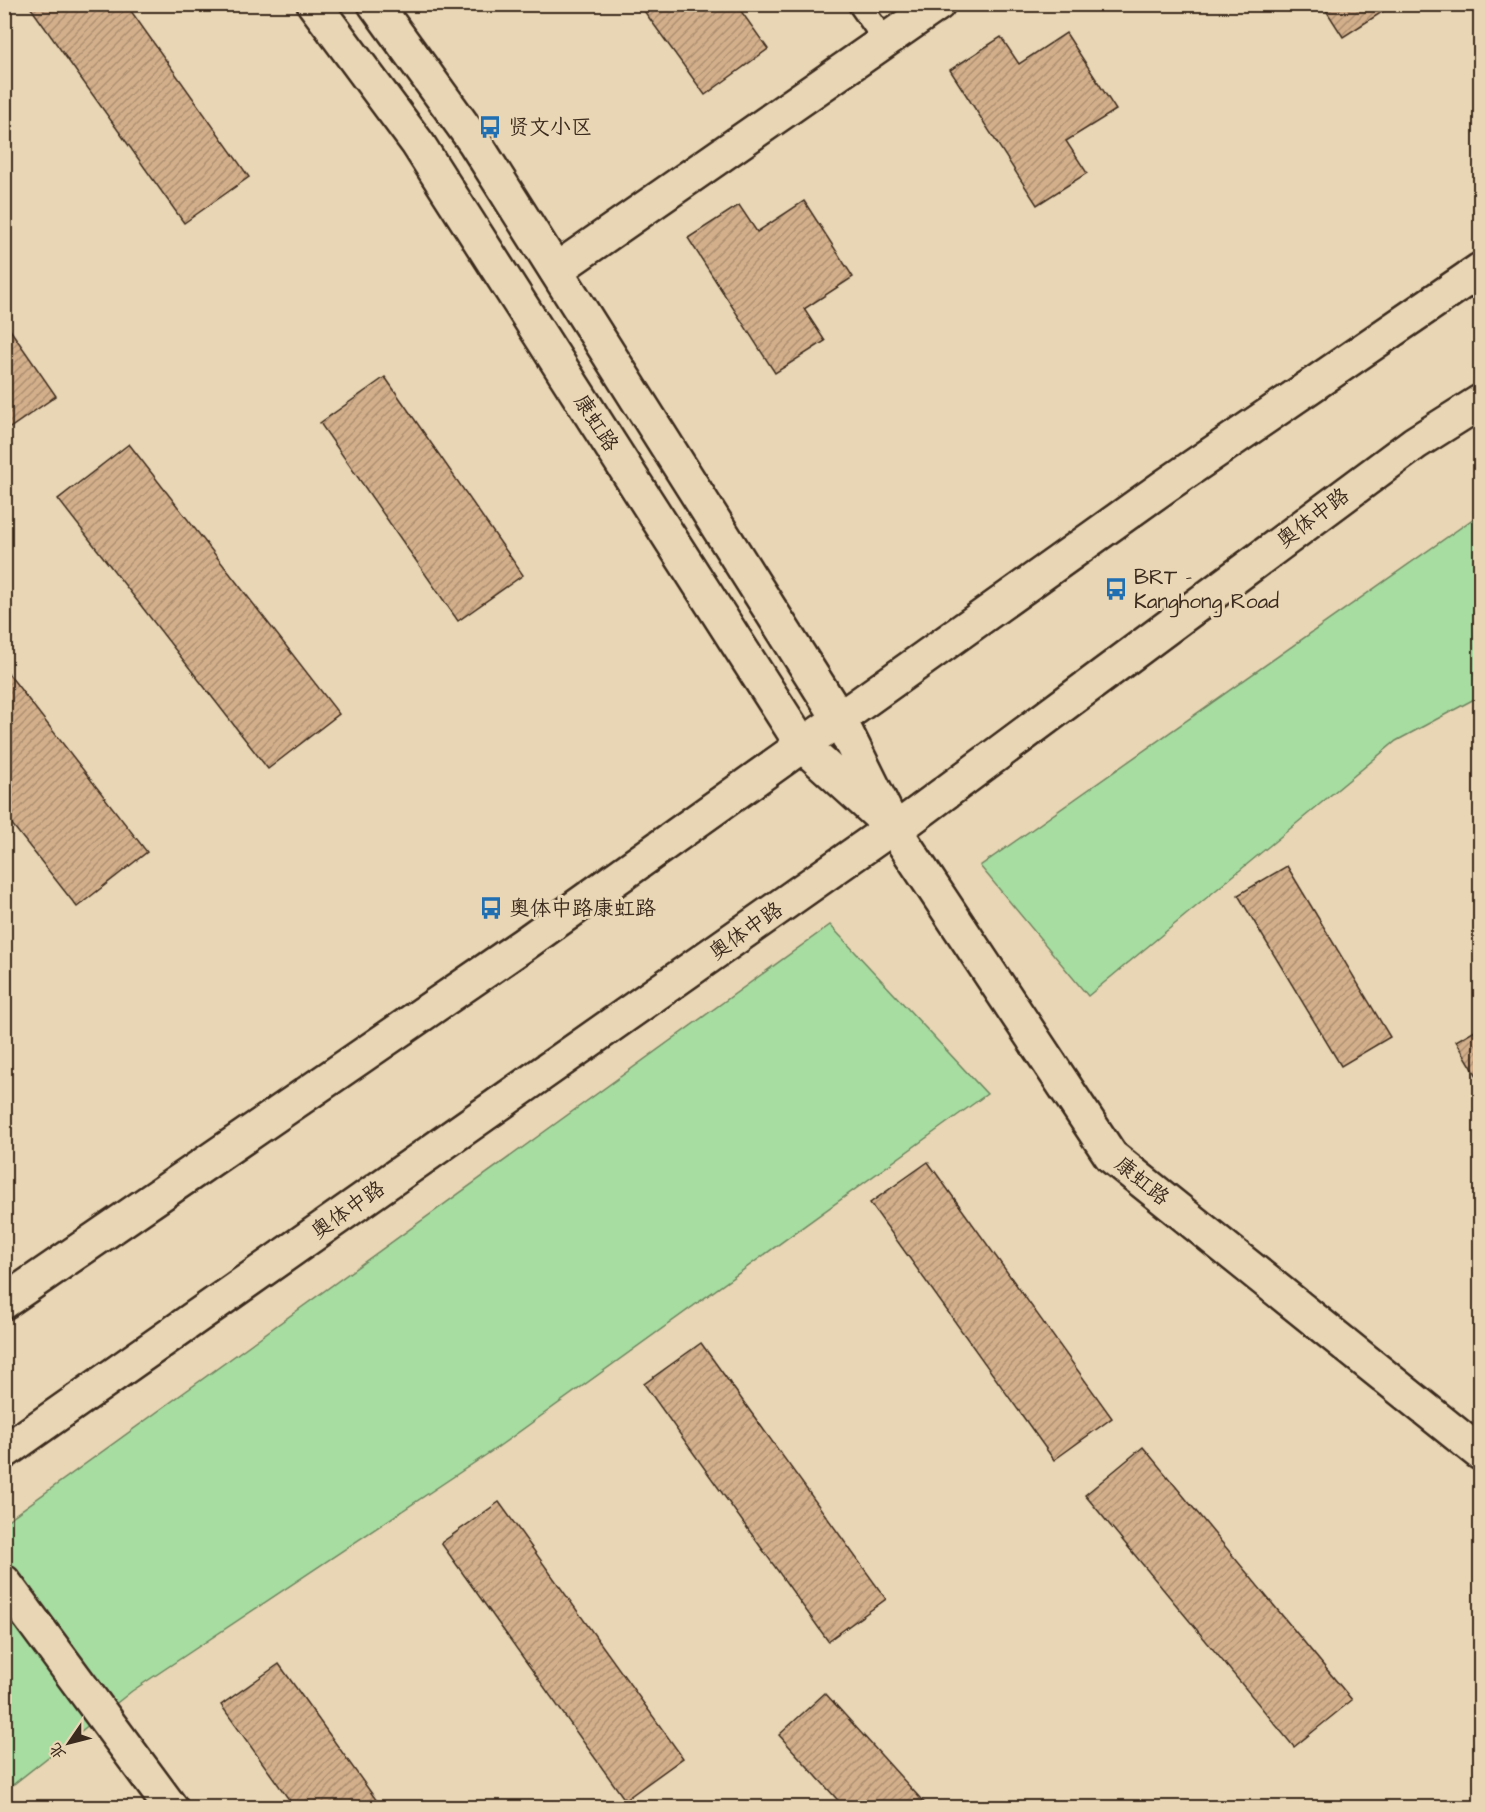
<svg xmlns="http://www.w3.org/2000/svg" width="1485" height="1812" viewBox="0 0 1485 1812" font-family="'Architects Daughter','LXGW WenKai TC',sans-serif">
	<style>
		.green { fill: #a7dda1; stroke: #718460; stroke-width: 1.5 }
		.building { fill: url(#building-hatch); stroke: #3b2a1e; stroke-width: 1.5 }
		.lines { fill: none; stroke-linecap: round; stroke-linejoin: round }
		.lane-casing { stroke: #3b2a1e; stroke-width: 26 }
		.street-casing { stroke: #3b2a1e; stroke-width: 38 }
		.secondary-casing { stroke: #3b2a1e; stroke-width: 38 }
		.primary-casing { stroke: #3b2a1e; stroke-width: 38 }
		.lane { stroke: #e9d6b4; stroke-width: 21 }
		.street { stroke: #e9d6b4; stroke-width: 33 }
		.secondary { stroke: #e9d6b4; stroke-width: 33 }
		.primary { stroke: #e9d6b4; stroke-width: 33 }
		.labels { text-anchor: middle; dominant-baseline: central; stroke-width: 6; stroke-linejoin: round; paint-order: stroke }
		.poi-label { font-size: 21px; fill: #3b2a1e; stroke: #e9d6b4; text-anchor: start }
		.street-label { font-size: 21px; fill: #3b2a1e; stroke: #e9d6b4 }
	</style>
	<defs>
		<pattern id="building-hatch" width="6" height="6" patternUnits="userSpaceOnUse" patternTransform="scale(1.5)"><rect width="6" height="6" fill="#d3b08b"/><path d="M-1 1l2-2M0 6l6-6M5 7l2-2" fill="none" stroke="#ac8f71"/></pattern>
	</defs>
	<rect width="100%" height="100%" fill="#e9d6b4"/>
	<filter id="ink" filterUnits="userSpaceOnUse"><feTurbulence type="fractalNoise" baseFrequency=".0167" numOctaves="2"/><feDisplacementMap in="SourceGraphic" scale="12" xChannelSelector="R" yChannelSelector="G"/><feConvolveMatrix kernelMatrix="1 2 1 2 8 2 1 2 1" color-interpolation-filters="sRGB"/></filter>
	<g filter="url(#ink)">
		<path class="green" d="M1480,514V696L1396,741L1088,996L980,866Z
			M830,925L987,1094L498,1447L132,1691L5,1791V1522Z"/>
		<path class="building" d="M28,4H126L249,177L184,223Z
			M639,4H736L768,49L705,95Z
			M1322,4H1393V5L1343,37Z
			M1066,33L1116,110L1066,141L1087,173L1037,205L950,70L1001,37L1019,64Z
			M804,201L853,277L804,309L825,341L775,373L688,238L739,205L757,232Z
			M4,321L56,396L4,432Z
			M385,377L523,575L458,621L320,423Z
			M129,444L339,714L268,769L58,499Z
			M4,668L147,852L77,907L4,814Z
			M1287,866L1390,1037L1341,1066L1238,895Z
			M1480,1027V1081L1456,1041Z
			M928,1162L1112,1418L1054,1460L870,1203Z
			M701,1343L886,1599L828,1641L644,1384Z
			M1143,1447L1352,1700L1294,1747L1085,1495Z
			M499,1502L683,1758L625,1800L441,1543Z
			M279,1664L382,1808H295L221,1705Z
			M825,1693L929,1808H845L779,1735Z"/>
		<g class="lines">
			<g class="lane-casing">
				<path id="lane" d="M859,4L885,41"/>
			</g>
			<g class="street-casing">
				<path id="street" d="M556,270L938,4"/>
			</g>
			<g class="secondary-casing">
				<path id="secondary" d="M314,4L418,144L803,746L880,816
					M375,4L474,141L840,720L893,827L1111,1156L1480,1453
					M4,1582L171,1808"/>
			</g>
			<g class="primary-casing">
				<path id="primary" d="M4,1302L523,945L1165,486L1480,270
					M4,1452L893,827L910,819L1415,443L1480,402"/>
			</g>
			<use href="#lane" class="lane"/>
			<use href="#street" class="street"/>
			<use href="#secondary" class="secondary"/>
			<use href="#primary" class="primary"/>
		</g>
	</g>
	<defs>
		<g id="bus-bare" transform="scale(1.8)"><path d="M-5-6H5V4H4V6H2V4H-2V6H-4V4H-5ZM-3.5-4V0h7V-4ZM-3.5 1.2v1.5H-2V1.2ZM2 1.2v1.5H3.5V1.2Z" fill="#1f6fb2" stroke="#e9d6b4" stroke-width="2.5" paint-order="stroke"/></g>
	</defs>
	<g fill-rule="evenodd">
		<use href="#bus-bare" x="490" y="127"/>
		<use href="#bus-bare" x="1116" y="589"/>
		<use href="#bus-bare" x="491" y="908"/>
	</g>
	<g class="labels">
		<g class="poi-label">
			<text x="508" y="127">贤文小区</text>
			<text x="1134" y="577">BRT -<tspan x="1134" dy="24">Kanghong Road</tspan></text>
			<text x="509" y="908">奥体中路康虹路</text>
		</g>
		<g class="street-label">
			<text transform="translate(596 423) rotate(57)">康虹路</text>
			<text transform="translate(1313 518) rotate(-37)">奥体中路</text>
			<text transform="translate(746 931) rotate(-35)">奥体中路</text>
			<text transform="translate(1142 1181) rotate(39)">康虹路</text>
			<text transform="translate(348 1210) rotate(-35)">奥体中路</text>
		</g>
	</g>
	<rect width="1485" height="1812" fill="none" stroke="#e9d6b4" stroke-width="24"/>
	<rect x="12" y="12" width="1461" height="1788" fill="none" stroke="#3b2a1e" stroke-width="2" filter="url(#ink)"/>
	<g transform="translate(69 1743) rotate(235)" stroke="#e9d6b4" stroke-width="4.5" paint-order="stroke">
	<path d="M0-4.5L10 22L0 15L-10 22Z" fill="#3b2a1e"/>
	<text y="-9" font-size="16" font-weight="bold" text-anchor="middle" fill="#3b2a1e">北</text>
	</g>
</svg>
